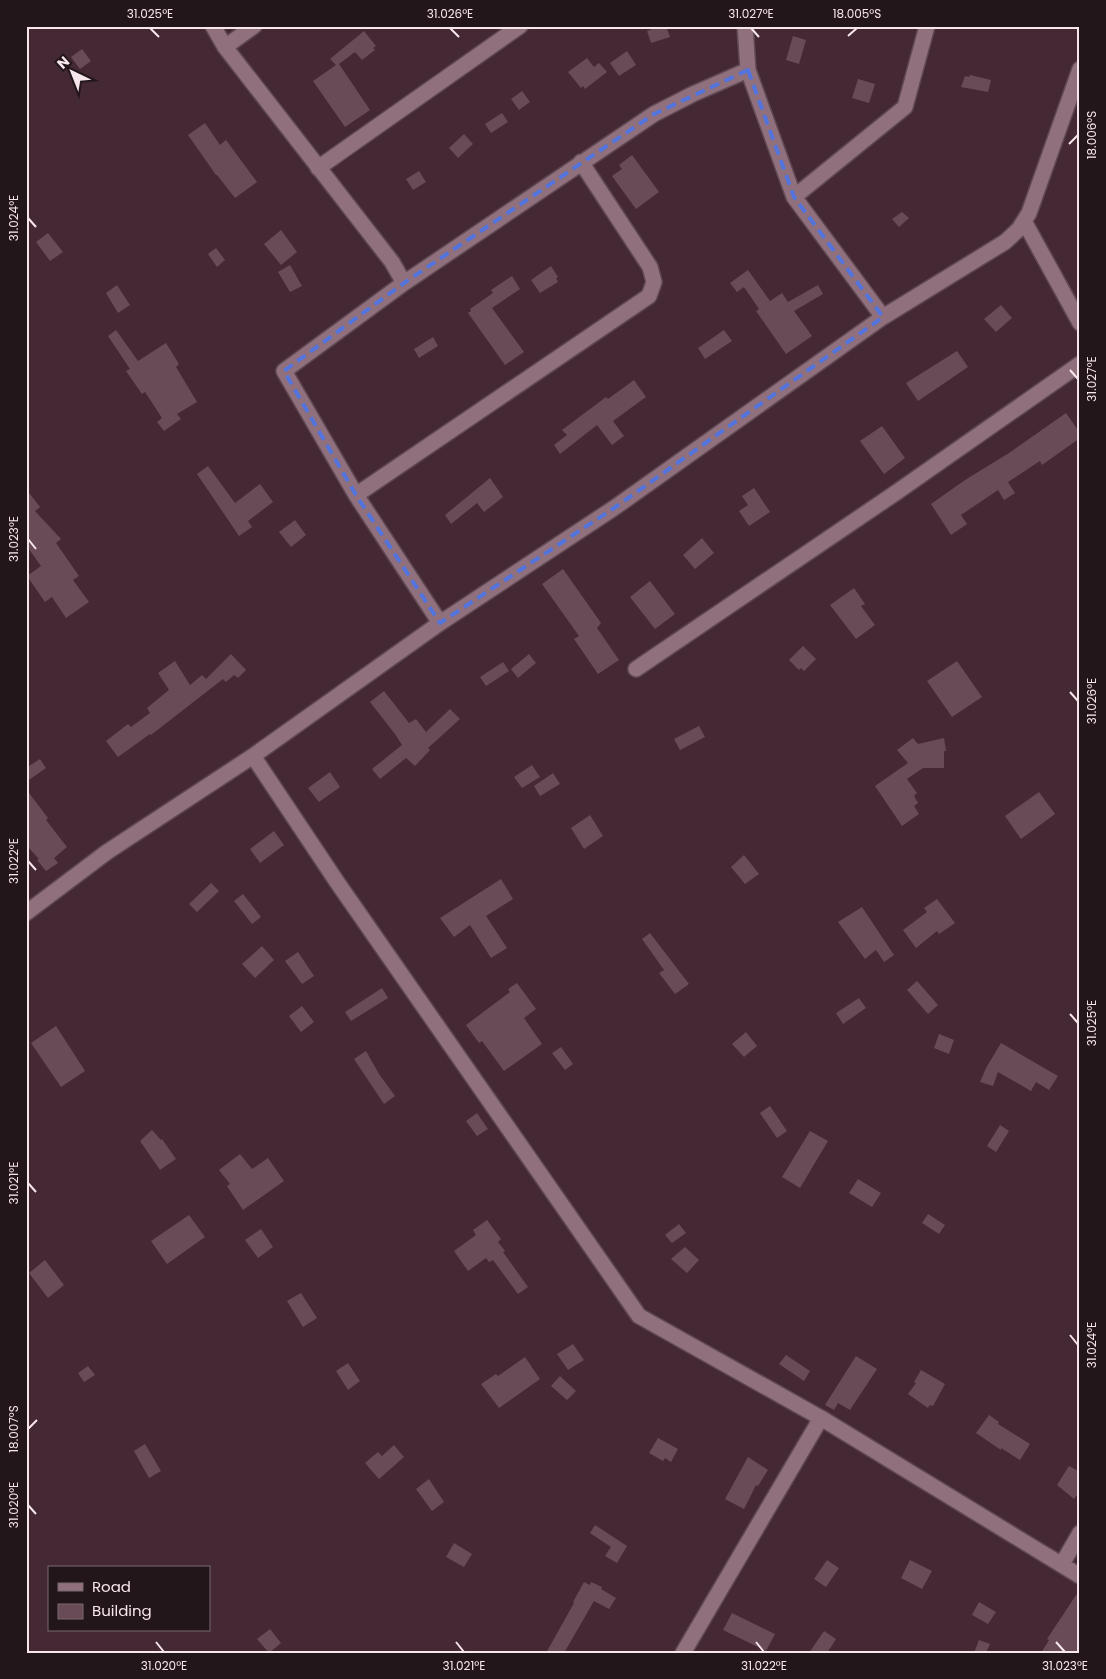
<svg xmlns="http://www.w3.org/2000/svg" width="1106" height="1679" viewBox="0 0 1106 1679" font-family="Poppins,sans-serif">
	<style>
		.building { fill: #684b57 }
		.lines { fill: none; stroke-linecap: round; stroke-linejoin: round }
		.street-casing { stroke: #5f4852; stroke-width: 18 }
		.street { stroke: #8f707c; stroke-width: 15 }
		.marked { fill: none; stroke: #5474dd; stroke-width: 4; stroke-dasharray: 10 6; stroke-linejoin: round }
		.ticks { fill: none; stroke: #f8e6ed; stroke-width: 2 }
		.neatline { fill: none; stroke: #f8e6ed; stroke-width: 2 }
		.ticks-label { font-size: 12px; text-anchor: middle; fill: #f8e6ed }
	</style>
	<rect width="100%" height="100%" fill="#442934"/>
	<path class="building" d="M660,26H666L670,37L651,43L647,31Z
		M364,31L376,46L373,48L375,50L362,60L355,52L339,64L370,110L345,127L313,81L336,65L330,59Z
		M793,36L806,40L799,64L786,60Z
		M82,49L91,61L80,69L71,57Z
		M627,51L636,65L619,76L610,63Z
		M587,58L594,67L599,63L607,72L585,89L583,86L581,88L568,72Z
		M970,75L991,80L988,92L961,87L965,76L969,77Z
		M858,79L875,84L869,103L852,98Z
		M522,91L530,102L519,110L511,99Z
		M502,113L508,122L491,133L485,124Z
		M205,123L220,145L226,140L257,182L235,198L217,175H216L188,135Z
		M464,134L473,144L458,158L449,148Z
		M632,155L659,192L636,209L612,176L622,169L619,165Z
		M419,171L426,182L413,190L406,179Z
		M902,212L909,218L899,227L892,219Z
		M281,230L297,252L281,265L264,244Z
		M48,233L63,252L50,261L36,242Z
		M216,248L225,260L217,267L208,254Z
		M290,265L302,286L290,292L278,272Z
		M551,266L558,277L556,278L558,282L540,293L531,280Z
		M748,270L770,301L782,293L788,302L818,285L823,294L794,311L812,336L786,354L756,311L759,309L744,287L737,292L730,283Z
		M512,276L520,289L492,308L524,352L505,365L468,313L471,311L470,309L493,293L491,290Z
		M117,285L130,305L118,313L106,293Z
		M1001,305L1012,318L996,332L984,319Z
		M116,330L138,361L166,343L179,364L176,367L197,402L177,414L181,419L164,431L157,422L162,418L145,392L142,394L126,371L130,369L108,336Z
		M724,330L732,341L705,359L698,348Z
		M433,337L438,346L419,358L414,349Z
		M957,351L968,367L918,401L906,383Z
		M634,380L646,397L613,421L624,436L612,445L597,425L560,454L554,445L567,435L562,430L606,397L608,399Z
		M1066,413L1080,433V438L1042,465L1040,461L1008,482L1015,493L1004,500L998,490L961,515L967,524L951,535L931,504L965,480L1009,453Z
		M882,426L905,458L884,474L860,441Z
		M208,466L235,503L260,484L273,502L248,521L252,527L239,536L197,474Z
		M490,478L503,497L484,512L477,503L451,524L445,515Z
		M754,488L770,512L749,526L739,511L748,505L742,496Z
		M26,489L40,507L35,511L61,539L56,543L79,576L73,580L89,602L66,618L52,597L45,602L27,576L41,566L26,545Z
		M295,520L306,535L291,547L279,532Z
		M702,538L714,553L695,569L683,555Z
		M563,569L601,623L597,628L619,660L598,674L574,639L579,636L542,584Z
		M650,581L675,614L655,629L630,597Z
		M854,588L865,604L861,606L875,625L856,639L830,605Z
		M803,646L816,659L804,671L801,668L799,670L789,660Z
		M231,654L246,670L238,678L234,675L226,682L223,679L151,735L150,734L118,757L106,741L128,724L131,727L150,713L147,708L169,690L158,673L175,661L190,685L202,675L206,679Z
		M529,654L536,663L518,678L511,669Z
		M957,661L982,697L952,717L927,681Z
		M503,662L509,671L486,686L480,677Z
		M384,691L409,723L416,719L426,732L450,709L460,719L428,748L430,750L415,766L406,758L380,779L372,769L402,745L395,734L370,702Z
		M699,726L705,737L680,750L674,739Z
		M913,738L918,744L944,738L946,751H944V768H923L907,779L917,793L914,796L918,803L914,806L919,814L902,826L875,786L908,763L897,750Z
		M40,759L46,768L26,782V768Z
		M532,765L540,777L522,788L514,777Z
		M330,772L340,787L319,802L308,788Z
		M553,773L560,784L540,796L534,786Z
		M26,789L48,818L46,820L67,847L54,858L58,863L46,871L37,860L39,859L26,845Z
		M1039,792L1055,814L1021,839L1005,816Z
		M590,815L603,836L584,849L571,828Z
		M274,831L284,845L260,863L250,849Z
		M744,855L759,874L745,884L731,867Z
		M501,879L513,899L486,916L507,948L491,958L470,925L454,937L440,918Z
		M211,883L219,891L197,912L189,904Z
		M243,894L261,917L252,924L234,901Z
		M937,899L955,923L939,934L937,931L916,948L903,930L927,912L924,908Z
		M862,907L894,955L884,962L876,950L865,959L838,922Z
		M650,933L689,984L675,994L659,973L664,970L642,939Z
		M262,946L274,960L255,978L242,964Z
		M298,952L314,976L302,984L285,961Z
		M917,981L938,1005L928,1014L907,990Z
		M517,983L536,1009L524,1018L542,1044L504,1071L482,1041L479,1043L466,1025L510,992L508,989Z
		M382,988L388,998L351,1021L345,1012Z
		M859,998L866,1008L843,1024L836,1013Z
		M302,1006L314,1022L301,1032L289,1016Z
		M56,1026L85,1071L61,1087L31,1043Z
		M746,1032L757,1046L744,1057L732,1044Z
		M939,1034L954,1040L949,1054L934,1048Z
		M1001,1043L1058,1076L1049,1090L1036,1082L1031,1091L998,1072L993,1086L980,1082L986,1068Z
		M561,1047L573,1064L565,1070L552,1053Z
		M366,1051L379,1074L395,1096L384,1104L354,1059Z
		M770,1106L787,1131L777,1138L760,1113Z
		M477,1113L488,1129L477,1136L466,1121Z
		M1000,1125L1009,1131L996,1152L987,1146Z
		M152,1130L161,1140L162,1139L176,1159L160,1170L140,1141Z
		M810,1131L828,1141L800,1188L782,1177Z
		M240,1154L252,1169L268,1158L284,1181L243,1210L227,1186L230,1184L219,1170Z
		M858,1179L881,1193L872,1207L849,1193Z
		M928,1214L945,1225L939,1234L922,1223Z
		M189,1215L205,1237L167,1264L151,1241Z
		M487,1220L501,1239L498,1242L505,1251L503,1252L528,1287L518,1294L493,1260L489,1262L486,1258L468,1271L454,1251L476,1235L473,1230Z
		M679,1224L686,1233L672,1243L665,1235Z
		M261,1229L273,1247L258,1258L245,1240Z
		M685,1247L699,1260L687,1273L671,1259Z
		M45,1260L64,1285L48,1298L29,1273Z
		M301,1293L317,1318L303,1327L287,1301Z
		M573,1344L584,1360L568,1370L557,1354Z
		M786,1355L810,1371L804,1381L779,1364Z
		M856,1356L877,1369L850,1410L838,1403L834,1410L825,1405Z
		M525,1357L540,1379L499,1408L481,1384L496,1374L498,1376Z
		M348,1363L360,1381L348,1390L336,1371Z
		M88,1366L95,1375L84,1382L78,1373Z
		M921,1370L945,1384L933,1406L930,1405L928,1408L908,1394L916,1383L914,1382Z
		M560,1376L576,1391L567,1400L551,1386Z
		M989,1415L999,1422L998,1424L1030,1444L1020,1460L1001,1448V1450L976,1433Z
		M658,1438L678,1449L671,1462L665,1458L663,1461L649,1453Z
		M145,1444L161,1471L149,1478L134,1451Z
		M394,1445L404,1457L379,1479L365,1463L378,1452L382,1456Z
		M748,1457L768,1470L758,1486L756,1485L744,1509L725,1499Z
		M1069,1466L1080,1472V1491L1074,1499L1057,1485Z
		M429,1479L444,1502L432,1511L416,1489Z
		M595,1525L627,1546L617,1563L605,1556L611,1547L590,1533Z
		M454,1543L472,1554L464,1567L446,1557Z
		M827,1560L839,1568L826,1587L814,1579Z
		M910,1560L932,1571L922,1589L901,1578Z
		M584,1582L590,1585L591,1582L602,1587L601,1589L616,1598L609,1609L594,1601L564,1653H546L574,1603L573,1602Z
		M1080,1589V1653H1041L1049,1640L1047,1639Z
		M979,1602L996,1612L988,1624L972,1615Z
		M732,1613L775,1634L766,1651L723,1630Z
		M270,1629L281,1643L269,1653L257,1639Z
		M824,1631L836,1639L827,1653H809Z
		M979,1640L990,1644L986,1653H974Z"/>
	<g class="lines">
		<g class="street-casing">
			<path id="street" d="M213,26L225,47L392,262L404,283
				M745,26L748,70L794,197L883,317
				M225,47L254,26
				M318,168L520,26
				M794,197L905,107L927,26
				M1024,221L1080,323
				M356,495L649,296L654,282L650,267L581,162
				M440,623L356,495L284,371L404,283L654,114L693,94L748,70
				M636,669L894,494L1080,364
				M253,756L337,882L639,1316L821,1418L1080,1576
				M26,913L107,852L253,756L440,623L614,508L883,317L1005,242L1019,229L1029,213L1080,69
				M1062,1564L1080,1533
				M683,1653L821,1418"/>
		</g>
		<use href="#street" class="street"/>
	</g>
	<path class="marked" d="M748,70L794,197L883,317L614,508L440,623L356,495L284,371L404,283L654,114Z"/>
	<path class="ticks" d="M150,28L159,37M450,28L459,37M751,28L759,37M848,36L857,28M1069,144L1078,135M28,218L36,227M1070,370L1078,379M28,539L36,549M1070,692L1078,701M28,861L36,870M1070,1014L1078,1023M28,1183L36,1192M1070,1335L1078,1345M28,1429L37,1420M28,1505L36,1514M156,1642L164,1652M456,1642L464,1652M756,1642L764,1652M1056,1642L1065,1652"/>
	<rect width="1106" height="1679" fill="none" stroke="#22161b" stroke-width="55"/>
	<rect x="48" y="1566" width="162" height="65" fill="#22161b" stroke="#78696f"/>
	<rect x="58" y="1583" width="25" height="8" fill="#8f707c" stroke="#78696f"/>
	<text x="92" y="1592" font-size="15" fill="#f8e6ed">Road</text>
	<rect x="58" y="1604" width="25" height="15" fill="#684b57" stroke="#78696f"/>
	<text x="92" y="1616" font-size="15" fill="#f8e6ed">Building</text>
	<g transform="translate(72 72) rotate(317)" stroke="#22161b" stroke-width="4" paint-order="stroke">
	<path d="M0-4L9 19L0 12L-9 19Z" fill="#f8e6ed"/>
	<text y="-8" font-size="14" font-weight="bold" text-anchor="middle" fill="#f8e6ed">N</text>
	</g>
	<rect x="28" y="28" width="1050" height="1624" class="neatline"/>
	<g class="ticks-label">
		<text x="150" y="18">31.025°E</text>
		<text x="450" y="18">31.026°E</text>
		<text x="751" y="18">31.027°E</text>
		<text x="857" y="18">18.005°S</text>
		<text transform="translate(1092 135) rotate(-90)" y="4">18.006°S</text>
		<text transform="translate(14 218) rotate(-90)" y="4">31.024°E</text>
		<text transform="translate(1092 379) rotate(-90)" y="4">31.027°E</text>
		<text transform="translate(14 539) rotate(-90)" y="4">31.023°E</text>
		<text transform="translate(1092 701) rotate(-90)" y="4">31.026°E</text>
		<text transform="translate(14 861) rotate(-90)" y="4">31.022°E</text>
		<text transform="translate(1092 1023) rotate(-90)" y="4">31.025°E</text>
		<text transform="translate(14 1183) rotate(-90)" y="4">31.021°E</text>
		<text transform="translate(1092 1345) rotate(-90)" y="4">31.024°E</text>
		<text transform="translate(14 1429) rotate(-90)" y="4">18.007°S</text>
		<text transform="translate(14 1505) rotate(-90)" y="4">31.020°E</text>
		<text x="164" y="1670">31.020°E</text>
		<text x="464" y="1670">31.021°E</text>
		<text x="764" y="1670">31.022°E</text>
		<text x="1065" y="1670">31.023°E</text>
	</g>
</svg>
